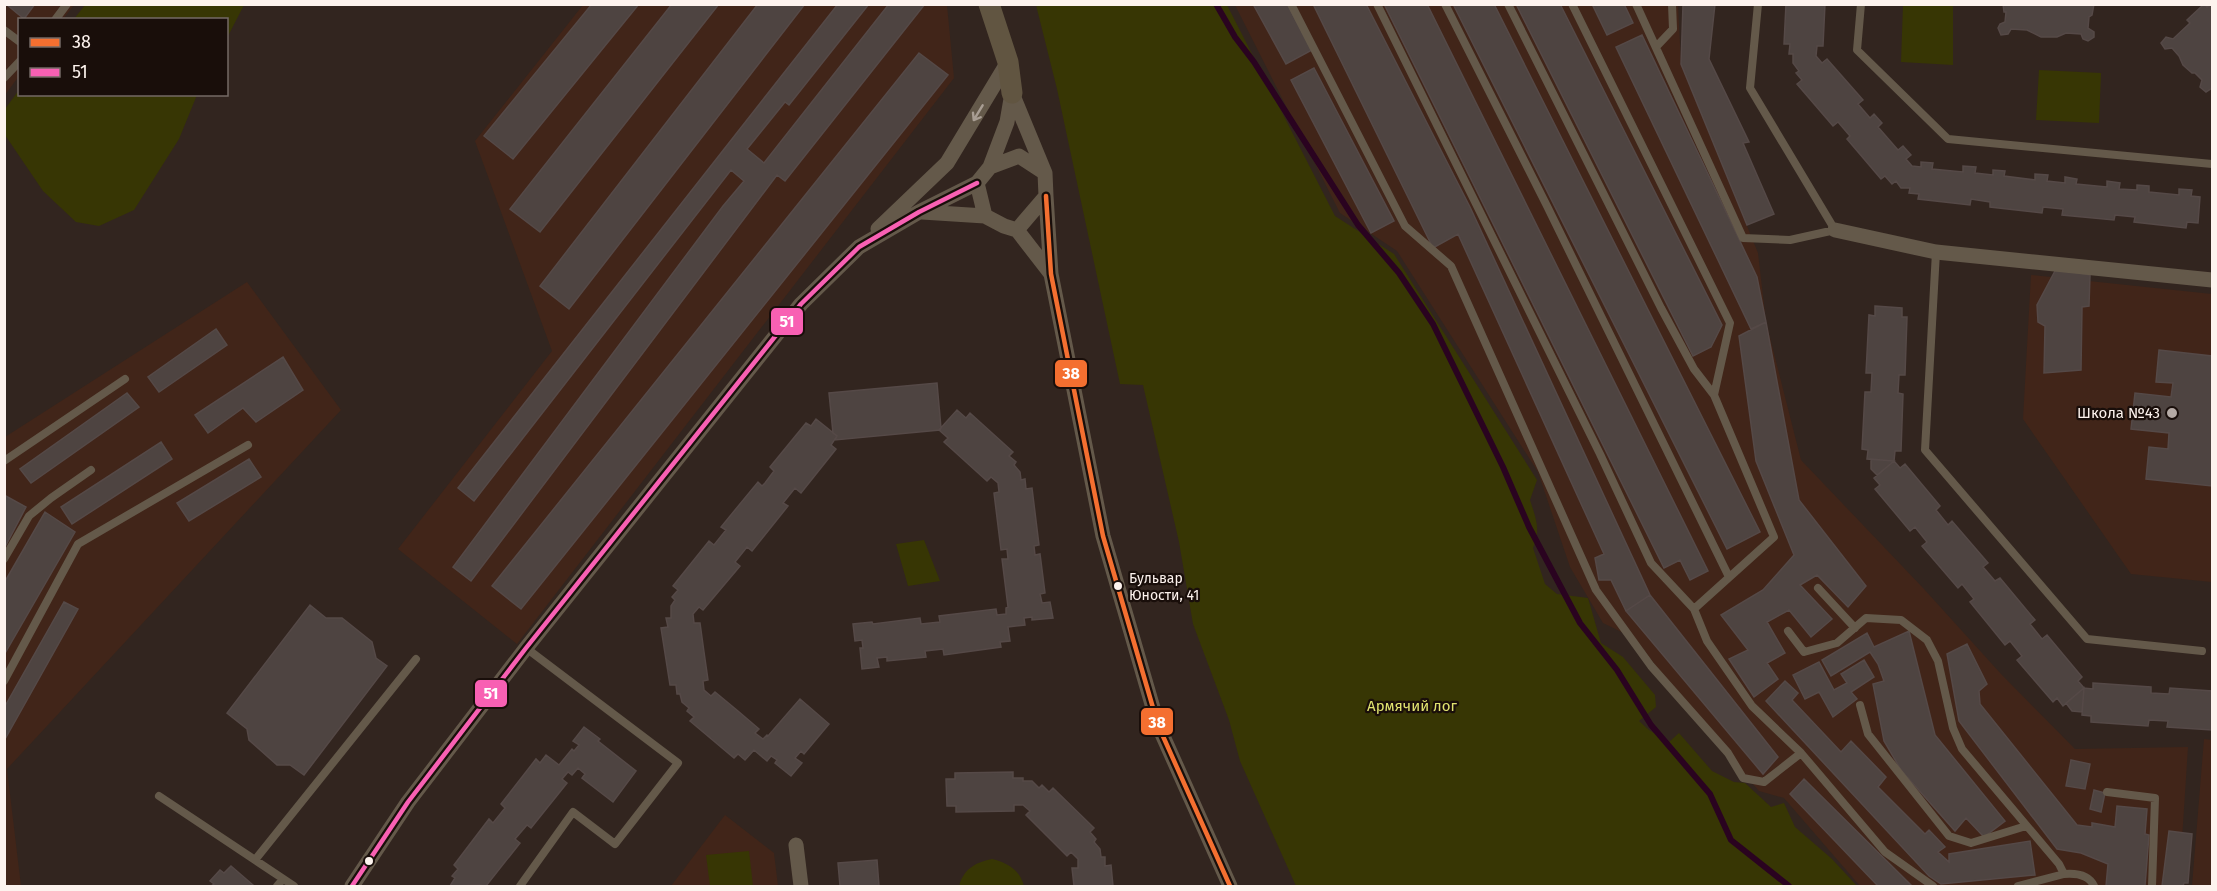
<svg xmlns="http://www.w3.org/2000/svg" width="2217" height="891" viewBox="0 0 2217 891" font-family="'Fira Sans',sans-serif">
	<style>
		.built { fill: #412519 }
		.green { fill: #373604 }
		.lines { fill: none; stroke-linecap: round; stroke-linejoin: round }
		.stream { stroke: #2a0320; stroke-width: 6 }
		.building { fill: #4e4441; stroke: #554947; stroke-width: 1.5 }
		.lane { stroke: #64594a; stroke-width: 8 }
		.street { stroke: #64594a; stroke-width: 15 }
		.secondary { stroke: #615541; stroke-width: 21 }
		.bus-1-casing { stroke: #190e0a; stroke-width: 9 }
		.bus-2-casing { stroke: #190e0a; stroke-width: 9 }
		.bus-1 { stroke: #f46f30; stroke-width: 4.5 }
		.bus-2 { stroke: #f860b3; stroke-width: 4.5 }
		.oneway { stroke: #a99e94 }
		.poi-dot { fill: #b6aba6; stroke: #190e0a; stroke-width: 2 }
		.bus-dot { fill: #fdf3ee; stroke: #190e0a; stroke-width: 2 }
		.labels { text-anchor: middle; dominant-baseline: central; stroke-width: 4.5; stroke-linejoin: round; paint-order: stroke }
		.bus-label { font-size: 14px; fill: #fdf3ee; stroke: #190e0a; text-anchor: start }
		.poi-label { font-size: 15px; fill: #fdf3ee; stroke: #190e0a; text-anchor: end }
		.park-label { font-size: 15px; fill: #e0e36f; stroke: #190e0a }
		.line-badge { stroke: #190e0a; stroke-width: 2 }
		.badge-label { font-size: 16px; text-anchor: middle; font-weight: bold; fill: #fff }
	</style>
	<rect width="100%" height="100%" fill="#32251f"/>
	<path class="built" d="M5,5H74L63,19L20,20L19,76L5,95Z
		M583,5H947L954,78L517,644L398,549L552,351L475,141Z
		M1235,5H1678L1681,64L1758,253L1766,322L1801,460L1924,589L2001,674L2075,749L2188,747L2179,886H1860L1784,798L1759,791L1680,699L1636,639L1603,623L1570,567L1538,472L1397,251L1340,213Z
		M2031,275L2212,294V582L2131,574L2023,419Z
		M247,282L341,410L7,769L21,886H5V437Z
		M2204,739L2212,740V886H2192Z
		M725,815L774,853L778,886H671Z"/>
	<path class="green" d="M85,5V4L244,5L227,38L226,20L74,19Z
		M1036,5H1227L1335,216L1394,254L1537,480L1530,500C1536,519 1541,529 1533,548L1545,584L1557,594L1588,598L1601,643L1623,657L1655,695L1656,707L1639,721L1649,730L1669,742L1679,733L1712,771L1734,782L1745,783L1771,807L1784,803L1795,827L1832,859L1857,886H1296L1240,761L1229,720L1193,624L1179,542L1143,385L1120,384L1057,89Z
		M1903,5H1953V65L1901,62Z
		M2039,70L2101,73L2099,123L2036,120Z
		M19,90L20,94L197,95L179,139L134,210L99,226L76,222L43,191L5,135V109Z
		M924,540L940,581L908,586L896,544Z
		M749,851L753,886H710L706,855Z
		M992,859C1008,863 1020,870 1024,886H959C964,869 974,863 992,859Z"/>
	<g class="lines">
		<path class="stream" d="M1216,4L1235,37L1254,62L1358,225L1399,273L1433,324L1503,467L1529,527L1580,623L1617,670L1651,725L1710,794L1731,840L1789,886"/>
	</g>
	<path class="building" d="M6,4H35L24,19Z
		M592,4H639L513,159L484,136Z
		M672,4H719L540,232L510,209Z
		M758,4H805L569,309L540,286Z
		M838,4H869L789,105L785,102L747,149L764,163L889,4H925L785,181L777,175L471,581L453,567L723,206L744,181L731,170L474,501L458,488Z
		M1253,4H1287L1312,50L1286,64Z
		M1313,4H1366L1470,207L1650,595L1626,611L1611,580H1599L1595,558L1604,554L1458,234L1433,248Z
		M1384,4H1427L1708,571L1690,580L1680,560L1664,568Z
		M1453,4H1494L1760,532L1727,549Z
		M1516,4H1560L1722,325L1711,347L1693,356Z
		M1592,4H1624L1633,23L1607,35Z
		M1683,4H1715L1709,59L1749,142L1743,143L1774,214L1747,225L1681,64Z
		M1786,4H1825L1823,46H1817L1816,56L1822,63L1827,59L1863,100L1858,104L1870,118L1874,114L1882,123L1878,127L1898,150L1903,146L1911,155L1906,159L1912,166L1921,167V162L1933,163L1932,169L1963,172V166L1976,167L1975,173L1993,175V170L2005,171L2004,176L2035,180V174L2048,175L2047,181L2065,183V177L2077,179L2076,184L2107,187V181L2120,183L2119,189L2137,190V185L2149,186V192L2179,195V189L2192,190L2191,196L2200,197L2198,223L2187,222L2186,228L2134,222L2135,217L2115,215L2114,220L2062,215L2063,209L2043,207L2042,213L1990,207V202L1971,199L1970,205L1918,199L1919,194L1909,193L1910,188H1901L1896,181L1892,184L1885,176L1881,179L1847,139L1850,136L1838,122L1833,126L1797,84L1802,80L1796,73L1799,71L1793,63V54H1789L1790,44H1784Z
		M2003,4H2094L2092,15L2089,17L2088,28L2094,32V37L2088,41L2083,39L2081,34L2066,33L2057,37H2041L2027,30L2011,29L2008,34L2001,35L1998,28L2000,24L2005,22L2006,12H2004Z
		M2204,4L2207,7L2212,4V88L2206,92L2200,87L2202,80L2195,73H2192L2183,65L2179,56L2172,48L2165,49L2161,43L2166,37L2173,39L2190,23L2187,20Z
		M1642,35L1757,277L1766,322L1751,329L1616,47Z
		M919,53L948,75L521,609L492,586Z
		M1314,68L1394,221L1371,233L1291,80Z
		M2056,269L2090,275L2089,306L2082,307L2081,370L2044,373L2045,326L2038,322L2037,305Z
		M1875,306L1902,308V317H1907L1905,375H1899L1898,393L1903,394L1901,451H1895L1894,461L1867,459L1868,450L1862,449L1865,392H1871L1872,373H1866L1869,315L1875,316Z
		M1766,322L1799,500L1866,586L1848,607L1817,575L1800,585L1832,619L1811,637L1789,610L1767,622L1785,653L1767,663L1778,679L1754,697L1729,659L1748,650L1721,615L1763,590L1794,555L1756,461L1739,336Z
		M216,329L227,345L159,392L148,377Z
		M2159,350L2212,356V486L2146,479L2149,447L2168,449L2169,433L2131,429L2135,393L2171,397L2173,383L2156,382Z
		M283,357L303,390L256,422L243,408L208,433L195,415Z
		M937,383L941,428L940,430L835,440L837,436L833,433L829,393Z
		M127,393L139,407L31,483L20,469Z
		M957,410L966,418L970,413L1013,452L1009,456L1016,462L1014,465L1020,472L1021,480L1025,479L1026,489L1032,488L1039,545L1034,546L1035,555L1040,554L1045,593L1040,594L1042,603L1050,602L1053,618L1032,620V617L1024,618L1025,625L1008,627L1010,641L1000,642L1001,647L944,655L943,649L925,651L926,657L887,661V657L877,658L879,667L862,669L860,648H863L862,640L855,641L853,624L872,622L873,624L920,618L921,624L940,622L939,616L996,609L997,615L1006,614V608L1008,607L1002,559H1008L1007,549L1001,550L994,493L999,492L998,483L991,477L987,481L944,442L948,438L939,430Z
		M816,419L837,436L831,445L836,449L801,493L795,488L783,503L788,506L752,551L747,547L735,562L740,566L703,610L699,607L693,614L694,623H700L704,652L708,680L703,681L704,690L711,696L715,692L738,711L759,729L755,733L763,739L767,735L768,736L800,699L829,724L804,754L801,751L795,758L802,763L791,776L775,763L777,760L771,756L767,761L754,750L745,760L738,754L734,758L690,721L694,717L687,711L689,708L682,702L680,694H677L676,685H670L661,628L668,627L666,618H671V606L675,600L672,597L678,590L673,586L709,541L714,545L726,530L721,527L758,482L762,486L765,483L774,471L770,467L806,423L811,426Z
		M161,442L172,459L72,524L61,507Z
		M249,459L261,477L189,521L177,503Z
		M1871,459L1894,461L1877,475L1871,469Z
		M1894,461L1900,468L1905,464L1940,506L1936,510L1948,525L1952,521L1988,563L1983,567L1995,581L2000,578L2035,620L2030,624L2042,639L2047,635L2082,677L2078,681L2084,688L2063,706L2057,698L2053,702L2017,660L2022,656L2010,641L2005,645L1970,602L1974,599L1962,584L1958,588L1922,546L1927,542L1915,527L1910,531L1875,489L1880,485L1874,478Z
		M4,495L26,507L5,547H4Z
		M45,512L75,532L4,655V583Z
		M1650,595L1778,757L1763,774L1626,611Z
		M64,602L78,609L4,741V708Z
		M310,605L326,618H342L372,642L376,658L387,666L304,775L290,765H277L249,740L247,729L227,713Z
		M1909,631L1935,735L2005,821L1984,837L1966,818L1955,831L1901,770L1884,741L1873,684L1884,681L1878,664L1870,652L1831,676L1822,660L1867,633L1874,647Z
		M1967,644L1987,684L1979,691L1980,704L2077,825L2092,827V823L2115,827L2117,806L2147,809L2145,834L2149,835L2145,886H2106L2108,864L2081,853L2057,849L1959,721L1947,654Z
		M1864,660L1874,677L1851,692L1857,699L1833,717L1819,692L1805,699L1793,675L1819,662L1834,690L1847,683L1841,674Z
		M1785,681L1798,693L1792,700L1841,752L1851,741L1886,777L1878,787L1925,834L1929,830L1945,847L1938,852L1949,862V854L2030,841L2035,875L1941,884L1929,876L1766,701Z
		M2093,683L2151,687V693L2169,694L2170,688L2212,691V730L2167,727L2168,721L2149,720L2148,726L2091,722V716L2082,715L2084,688L2093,689Z
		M2084,688L2082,712L2072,711L2066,703Z
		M584,727L600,739L598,741L636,771L613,802L582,778L585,774L578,768L572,775L568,772L562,779L567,783L531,828L527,825L515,839L520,843L486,886L480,885L450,886L455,878L452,876L458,869L454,865L489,819L493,823L505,808L501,804L536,759L540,763L546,755L559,765L572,749L574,751L579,745L573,741Z
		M2071,760L2090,764L2085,789L2066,786Z
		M1013,772V778H1023V781H1032L1039,788L1042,785L1049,792L1053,788L1094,828L1090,832L1096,839L1094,842L1100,849L1101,857H1105V866L1111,865L1113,886H1074L1072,868H1078V859L1071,852L1067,856L1026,815L1030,811L1023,805H1014V811L956,812V806H947L946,779H955V773Z
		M1804,779L1912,886H1878L1790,794Z
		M2094,790L2105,793L2101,812L2090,809Z
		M2169,831L2192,834L2188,883H2184L2183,886H2162Z
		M877,860L879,886H840L838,863Z
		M231,866L253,885L252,886H211L214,884L210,881L220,870L224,873Z"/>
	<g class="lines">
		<path class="lane" d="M1291,4L1405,226L1451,266L1596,590L1651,666L1728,753L1743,778L1764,782L1801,753L1752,706L1707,641L1694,609L1651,563L1600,454L1377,4
			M1445,4L1547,206L1729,577
			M1508,4L1661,308L1694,369L1714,395
			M1572,4L1730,323L1714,395L1774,537L1694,609
			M1636,4L1743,238L1790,240L1835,230L1750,88L1758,4
			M1861,4L1857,50L1948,139L2212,164
			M55,20L67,4
			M4,30L20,42
			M1656,47L1673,29L1672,4
			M4,78L20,61
			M1936,252L1925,450L2087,639L2202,651
			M4,461L125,379
			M4,559L29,516L51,498L91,470
			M1818,588L1855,628
			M1788,631L1804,652L1837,643L1866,618L1901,620L1927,640L1938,661L1953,728L1962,749L2059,864L2064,874L2018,886
			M4,681L78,544L248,445
			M1860,705L1868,734L1949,836L1971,843L2026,826
			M1801,753L1885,852L1933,886
			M2107,792L2155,798L2152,886
			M159,796L294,886
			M255,860L416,659
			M2064,874C2076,873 2089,875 2094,886
			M277,886L283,879
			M520,886L573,812L615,844L678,763L526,648"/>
		<path class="street" d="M1012,93L1045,173
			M1019,156L1045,173L1046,196L1017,230L1004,226L985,216L977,183L990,167Z
			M990,167L1007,122L1012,93
			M1046,196L1051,274L1103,536L1158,725L1230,886
			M922,212L985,216
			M878,229L947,163L1008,62
			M1017,230L1051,274
			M1835,230L1936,252L2212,280
			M796,845L801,886
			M352,886L408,802L526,648L801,304L859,247L919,212L977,183"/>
		<path class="secondary" d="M989,4L1008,62L1012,93"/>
		<g class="bus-1-casing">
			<path id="bus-1" d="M1046,196L1051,274L1103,536L1158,725L1230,886"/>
		</g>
		<g class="bus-2-casing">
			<path id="bus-2" d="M352,886L408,802L526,648L801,304L859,247L919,212L977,183"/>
		</g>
		<use href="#bus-1" class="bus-1"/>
		<use href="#bus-2" class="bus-2"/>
	</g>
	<defs><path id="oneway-shaft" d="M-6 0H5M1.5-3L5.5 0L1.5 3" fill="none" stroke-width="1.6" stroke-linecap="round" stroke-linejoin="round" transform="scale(1.5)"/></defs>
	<use class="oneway" href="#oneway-shaft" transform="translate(978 113) rotate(121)"/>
	<circle class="poi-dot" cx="2172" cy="413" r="6"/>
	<g class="bus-dot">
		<circle cx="1118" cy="586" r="5"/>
		<circle cx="369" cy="861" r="5"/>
	</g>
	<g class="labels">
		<g class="bus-label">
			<text x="1129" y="578">Бульвар<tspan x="1129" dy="17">Юности, 41</tspan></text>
		</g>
		<g class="poi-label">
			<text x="2160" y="413">Школа №43</text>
		</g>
		<g class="park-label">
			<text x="1412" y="706">Армячий лог</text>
		</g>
	</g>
	<g class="line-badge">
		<rect x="770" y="307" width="34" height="29" rx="6" fill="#f860b3"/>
		<rect x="1054" y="359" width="34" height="29" rx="6" fill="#f46f30"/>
		<rect x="474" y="679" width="34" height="29" rx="6" fill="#f860b3"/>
		<rect x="1140" y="707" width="34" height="29" rx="6" fill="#f46f30"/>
	</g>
	<g class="badge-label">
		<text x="787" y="327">51</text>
		<text x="1071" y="379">38</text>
		<text x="491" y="699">51</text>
		<text x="1157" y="728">38</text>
	</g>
	<rect width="2217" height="891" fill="none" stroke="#fdf3ee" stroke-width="12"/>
	<rect x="18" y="18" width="210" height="78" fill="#190e0a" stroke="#746a65" stroke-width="1.5"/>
	<rect x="30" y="38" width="30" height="9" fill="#f46f30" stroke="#746a65" stroke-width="1.5"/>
	<text x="72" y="48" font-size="18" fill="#fdf3ee">38</text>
	<rect x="30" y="68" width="30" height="9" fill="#f860b3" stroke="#746a65" stroke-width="1.5"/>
	<text x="72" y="78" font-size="18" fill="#fdf3ee">51</text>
</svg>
